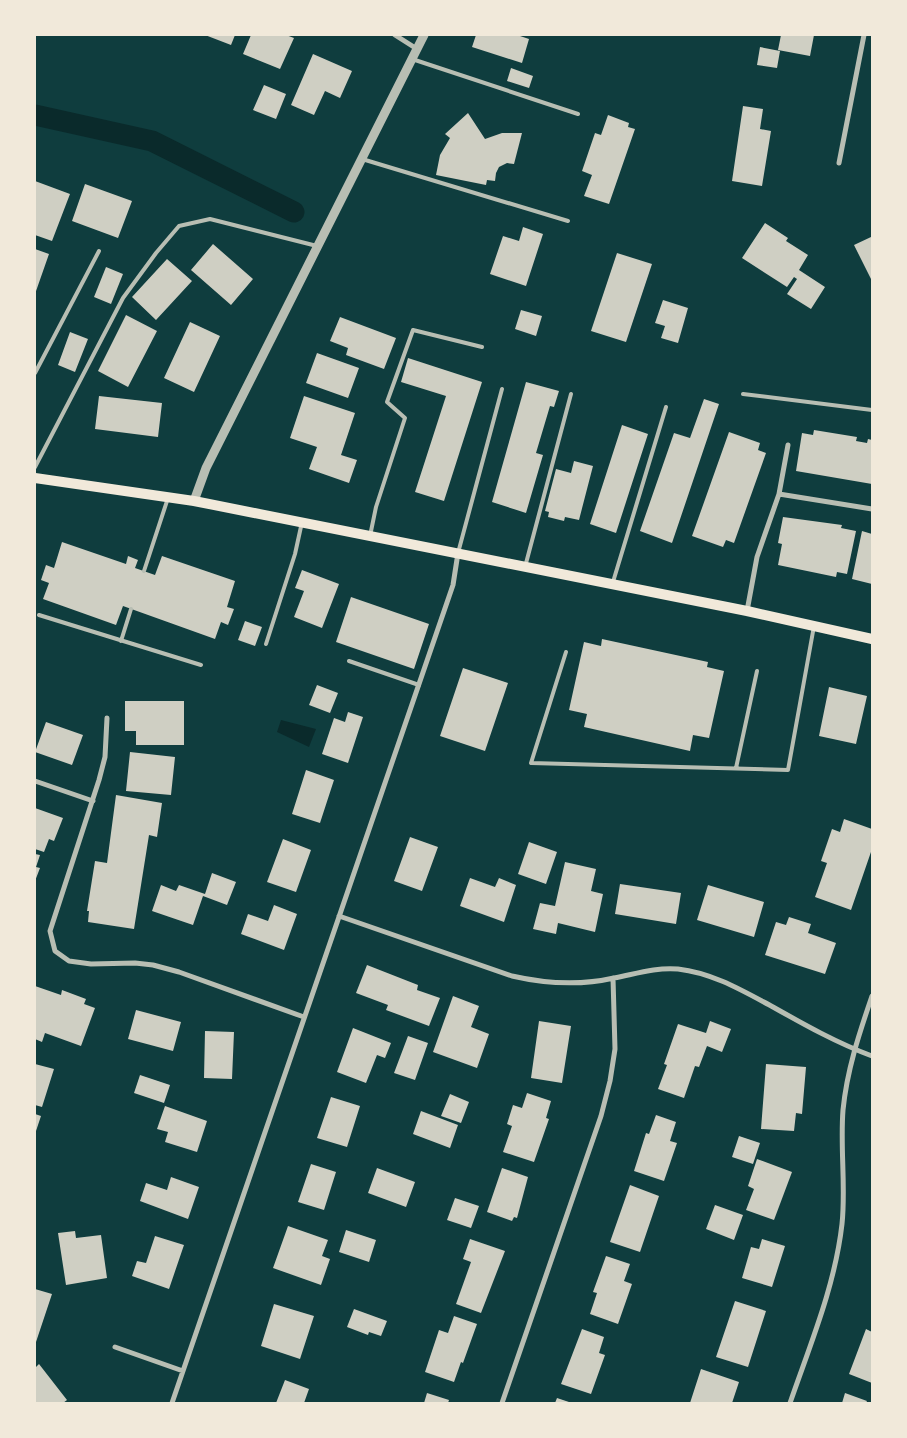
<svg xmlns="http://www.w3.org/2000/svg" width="907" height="1438" viewBox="0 0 907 1438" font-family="Manrope,sans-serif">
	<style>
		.water { fill: #0a2a2b }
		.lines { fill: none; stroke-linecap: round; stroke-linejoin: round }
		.canal { stroke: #0a2a2b; stroke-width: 21 }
		.building { fill: #cfcfc3 }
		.service { stroke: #b8beb3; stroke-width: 4 }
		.minor { stroke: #b8beb3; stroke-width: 5 }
		.tertiary { stroke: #b8beb3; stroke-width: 9 }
		.secondary { stroke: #f1e9da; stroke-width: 10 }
	</style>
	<rect width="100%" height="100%" fill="#0f3d3e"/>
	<path class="water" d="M281,720L316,729L309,747L277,732Z"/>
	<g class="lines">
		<path class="canal" d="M35,115L152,141L294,212"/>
	</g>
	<path class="building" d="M205,35H235L231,45Z
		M251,35H286L294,38L280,69L243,54Z
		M476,35H517L529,39L522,63L472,47Z
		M781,35H814L810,56L778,50Z
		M760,47L780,51L777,68L757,65Z
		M313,54L352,71L340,98L325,91L314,115L291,105Z
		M511,68L533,76L529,88L507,81Z
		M264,85L286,94L276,119L253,110Z
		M743,106L763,109L760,129L771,131L762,186L732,181Z
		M468,113L485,139L502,133H522L514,164L507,163L499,167L496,173L495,181L487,180L486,185L436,175L440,155L450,138L445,134Z
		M608,115L629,123L628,127L635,129L609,204L584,196L592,175L582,171L595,133L601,135Z
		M35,181L70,194L52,241L35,235Z
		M85,184L132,201L118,238L72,221Z
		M765,223L788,238L786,241L808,255L799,270L825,287L811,309L787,294L797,279L794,277L787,287L742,258Z
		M523,227L543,234L526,286L490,274L503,236L519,241Z
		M871,237L872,240V281L854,245Z
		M213,244L253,279L231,305L191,270Z
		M35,249L49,254L35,294Z
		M617,253L652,264L626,342L591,331Z
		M167,259L192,281L156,320L132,297Z
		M106,267L123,274L111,304L94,297Z
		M663,300L688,308L678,343L661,338L665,326L655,323Z
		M521,310L542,316L536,336L515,329Z
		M126,315L157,331L128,387L98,371Z
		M340,317L396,338L384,369L346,355L348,348L330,341Z
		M190,322L220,336L194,392L164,378Z
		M70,332L88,339L75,372L58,365Z
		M317,353L359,368L348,398L306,383Z
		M408,358L482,382L444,501L415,492L446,396L401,382Z
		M526,382L559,391L554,407L550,406L536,453L543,455L526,513L492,502Z
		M99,396L162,403L158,437L95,429Z
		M304,396L355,413L341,455L357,460L349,483L309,469L317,447L290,438Z
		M704,399L719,404L672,543L640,531L674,433L690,438Z
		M622,425L648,434L616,533L590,524Z
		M814,430L857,437L856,441L867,443L868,439L872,440V484L796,471L802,433L813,435Z
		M729,432L760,443L758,450L766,453L734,543L726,540L723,547L692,536Z
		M574,461L593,466L579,520L565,517L564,521L548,517L549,512L545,511L556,469L571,473Z
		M783,517L842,525L841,528L856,531L847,574L837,572L836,577L778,565L782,544L778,543Z
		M862,531L872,534V584L852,579Z
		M62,542L126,564L128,556L138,560L135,568L155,575L162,556L235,581L227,607L234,609L228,625L221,622L215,639L123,606L116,625L43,599L49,583L41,580L46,565L54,568Z
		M302,570L339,584L322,628L294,617L304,591L295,588Z
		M351,597L429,624L414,669L336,642Z
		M245,621L262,627L255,646L238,640Z
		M602,639L708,662L707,667L724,671L709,738L693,735L690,751L584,727L587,714L569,710L584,642L601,646Z
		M463,668L508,683L485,751L440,736Z
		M317,685L338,693L330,713L309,705Z
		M829,687L867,696L856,744L819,736Z
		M125,701H184V745H136V731H125Z
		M348,712L363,717L348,763L322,754L334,718L345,722Z
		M46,722L83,735L72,765L35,752Z
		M130,752L175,757L171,795L126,791Z
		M306,770L334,780L320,823L292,814Z
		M116,795L162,803L157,837L149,835L134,929L88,922L89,911H87L95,861L107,863Z
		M35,808L63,818L54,841L49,839L44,852L35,849Z
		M844,819L872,829V849L851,910L815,897L827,863L821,861L832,829L840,832Z
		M410,837L438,847L422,891L394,881Z
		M283,839L311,850L296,892L267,882Z
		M529,842L557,852L546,884L518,874Z
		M35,854L40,855L36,867L40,868L35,881Z
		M565,862L596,869L591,891L603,894L595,932L558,923L556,934L533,929L540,903L555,906Z
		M212,873L236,882L227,905L203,896L193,925L152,911L161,885L176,891L179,885L205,894Z
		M470,878L495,887L499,878L516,885L504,922L460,906Z
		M620,884L681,893L676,924L615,914Z
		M708,885L764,902L754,937L697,920Z
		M274,905L297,914L284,950L241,934L248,914L268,921Z
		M789,917L811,924L808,933L836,943L825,974L765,955L776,922L786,925Z
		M367,965L418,985L417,990L440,998L429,1026L386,1010L388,1005L356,993Z
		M35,986L61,995L62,990L86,999L84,1004L95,1008L81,1046L45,1033L42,1042L35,1039Z
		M453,996L479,1006L471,1027L489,1034L477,1068L433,1052Z
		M136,1010L181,1022L173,1051L128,1039Z
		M539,1021L571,1026L562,1083L531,1078Z
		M710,1021L731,1029L722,1052L707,1046L699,1067L695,1066L684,1098L658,1089L667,1065L664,1064L678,1024L706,1033Z
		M353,1028L391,1043L385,1058L377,1055L366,1083L337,1072Z
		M205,1031L234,1032L232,1079L204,1078Z
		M408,1036L428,1043L415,1080L394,1073Z
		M35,1064L54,1069L42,1107L35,1105Z
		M766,1064L806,1067L802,1114L796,1113L794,1131L761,1129Z
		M140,1075L170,1085L164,1103L134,1093Z
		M527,1093L551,1101L546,1118L549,1119L534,1162L503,1152L512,1126L507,1124L513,1105L522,1108Z
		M450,1094L469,1102L461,1123L441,1116Z
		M331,1097L360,1106L347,1147L317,1138Z
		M165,1106L207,1121L197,1152L165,1142L168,1132L157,1129Z
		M421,1111L458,1125L450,1148L413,1134Z
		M35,1114L41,1116L35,1134Z
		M656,1115L676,1122L670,1141L677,1143L664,1181L634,1171L646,1133L649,1134Z
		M739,1136L760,1143L753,1164L732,1157Z
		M757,1159L792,1172L774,1220L746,1210L754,1189L748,1186Z
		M311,1164L336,1172L324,1210L298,1202Z
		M377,1168L415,1182L406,1207L368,1193Z
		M502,1168L528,1177L517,1218L514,1217L512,1221L487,1212Z
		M171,1177L199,1187L188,1219L140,1201L146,1183L167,1190Z
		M630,1185L659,1196L640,1252L610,1242Z
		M455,1198L479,1206L471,1228L447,1220Z
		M715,1205L743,1215L734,1240L706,1229Z
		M288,1226L328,1240L322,1256L330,1259L321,1285L273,1268Z
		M346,1230L376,1240L369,1262L339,1252Z
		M75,1231L76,1238L101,1235L107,1278L66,1285L58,1233Z
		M155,1236L184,1245L169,1289L132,1276L137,1261L146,1263Z
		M470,1239L505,1251L481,1313L456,1304L471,1262L463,1259Z
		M762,1239L785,1246L772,1287L742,1278L751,1247L759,1249Z
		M606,1256L630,1264L624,1281L632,1284L618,1324L590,1314L597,1293L593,1292Z
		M35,1289L52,1294L35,1345Z
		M735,1301L766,1311L748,1367L716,1357Z
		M274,1304L314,1316L300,1359L261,1346Z
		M354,1309L387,1321L381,1336L369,1332L368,1335L347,1327Z
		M454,1316L477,1324L463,1363L461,1362L454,1382L425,1372L439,1330L448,1333Z
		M582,1329L604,1337L599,1353L605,1355L591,1394L561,1384Z
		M866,1329L872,1332V1383L849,1374Z
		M39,1364L67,1400L63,1403H35V1368Z
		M701,1369L739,1382L732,1403H690Z
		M285,1380L309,1389L304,1403H276Z
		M427,1393L449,1400L448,1403H424Z
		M845,1393L867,1401L866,1403H842Z
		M557,1398L572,1403H555Z"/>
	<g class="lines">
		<path class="service" d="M412,59L578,114
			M362,159L568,221
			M35,373L99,251
			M743,394L872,410
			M35,467L123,298L156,253L179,226L210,219L317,246
			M370,536L376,507L405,418L387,402L413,330L482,347
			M458,553L502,389
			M525,567L571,394
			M144,571L168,498
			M613,582L666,407
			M39,615L201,665
			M121,641L131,609
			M266,644L295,554L302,522
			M566,652L531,763L788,770L814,626
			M349,661L419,685
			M736,768L757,671"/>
		<path class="minor" d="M395,35L417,49
			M839,163L864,35
			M779,494L872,509
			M747,611L757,557L779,494L788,445
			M107,718L105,757L99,780L50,931L55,951L69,961L91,964L135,963L153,965L179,972L304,1017
			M35,781L93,801
			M339,916L512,976C547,984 579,986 614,978C635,974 656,967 678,969C713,973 743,991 773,1007C805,1025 837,1043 872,1056
			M115,1347L183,1371
			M172,1403L453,585L458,553
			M502,1403L601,1116L610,1081L615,1049L613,978
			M790,1403C810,1345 835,1286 842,1224C846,1187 840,1148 843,1110C847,1070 859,1034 872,996"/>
		<path class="tertiary" d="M194,501L206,468L424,35"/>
		<path class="secondary" d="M35,478L194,501L747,611L872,639"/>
	</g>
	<rect width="907" height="1438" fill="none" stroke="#f1e9da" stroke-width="72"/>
</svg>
